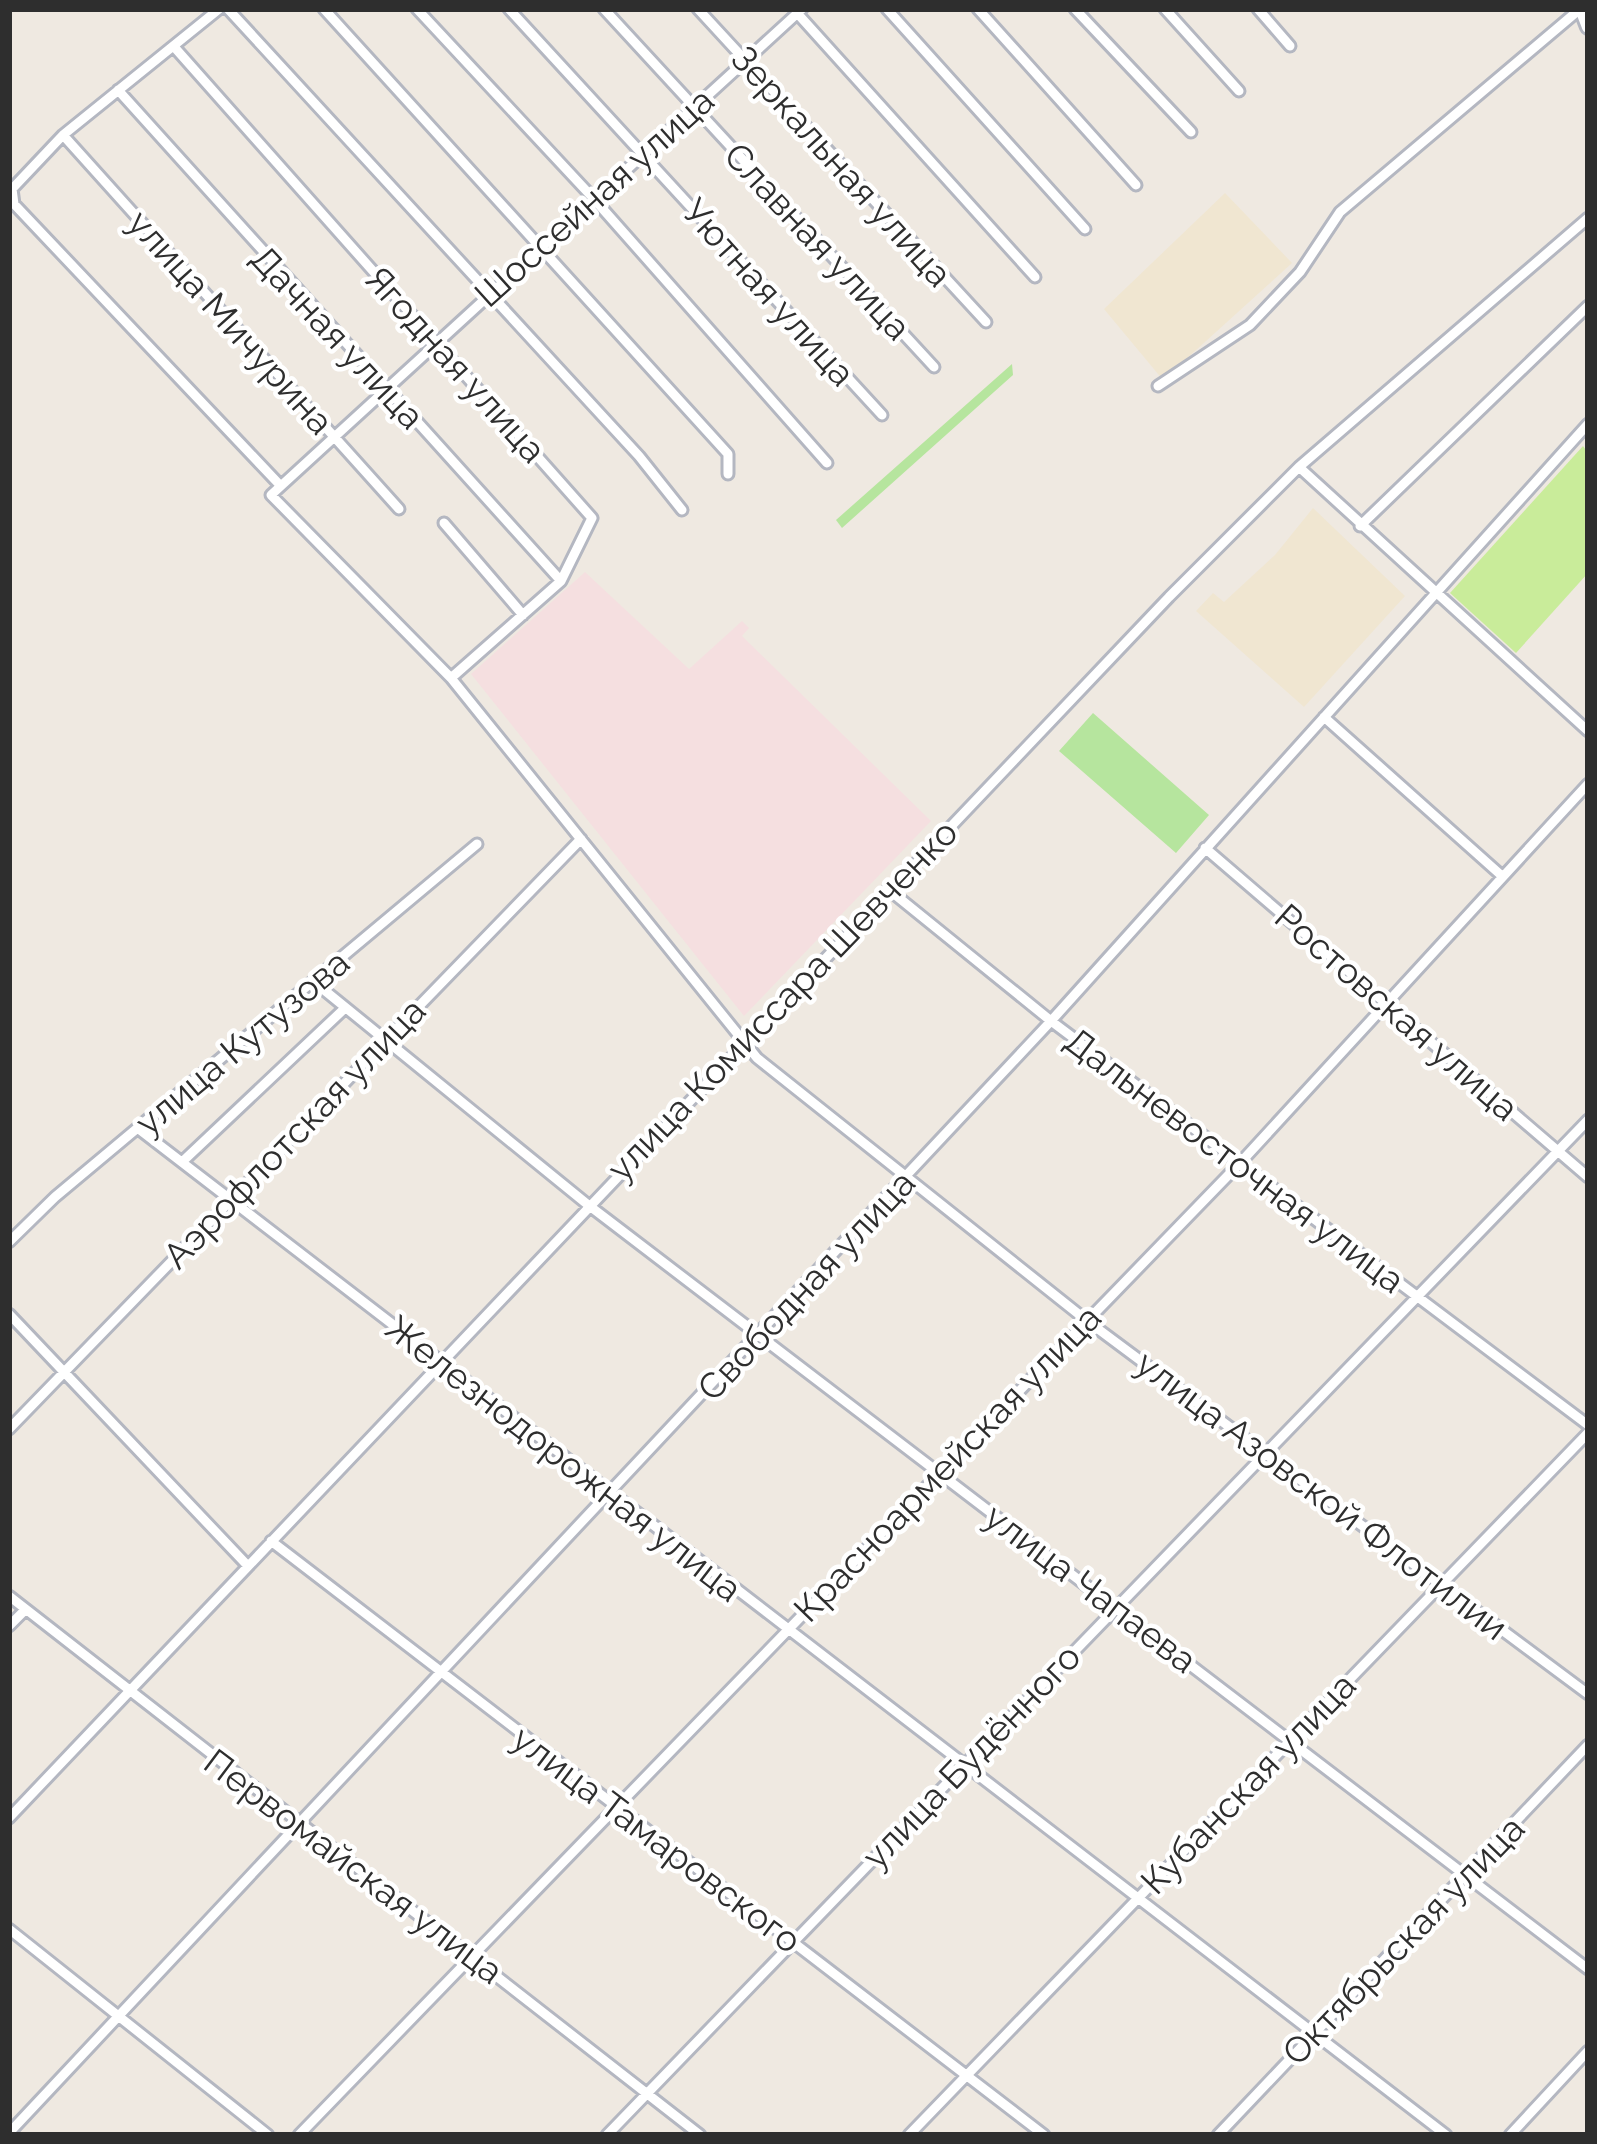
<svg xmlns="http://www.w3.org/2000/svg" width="1597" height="2144" viewBox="0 0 1597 2144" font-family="Raleway,sans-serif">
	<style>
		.education { fill: #f0e6d1 }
		.medical { fill: #f5dfe0 }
		.green { fill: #b6e59e }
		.pitch { fill: #c9ec9a }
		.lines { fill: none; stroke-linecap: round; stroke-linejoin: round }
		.street-casing { stroke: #b4b7c1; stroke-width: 15 }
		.secondary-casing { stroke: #b4b7c1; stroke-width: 18 }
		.street { stroke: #fff; stroke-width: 9 }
		.secondary { stroke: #fff; stroke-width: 12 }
		.labels { text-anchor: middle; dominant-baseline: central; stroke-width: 9; stroke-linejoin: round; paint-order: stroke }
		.street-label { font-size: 36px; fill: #2e2e2e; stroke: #fff }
	</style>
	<rect width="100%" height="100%" fill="#efe9e1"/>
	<path class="education" d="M1225,193L1292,263L1163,380L1104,309Z
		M1313,508L1405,596L1304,707L1196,611L1213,593L1224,602L1275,555Z"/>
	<path class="medical" d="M585,572L689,669L742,621L749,628L742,636L931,821L744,1016L471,674Z"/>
	<path class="green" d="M1012,364L1013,375L842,528L836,520Z
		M1093,713L1209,815L1176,853L1059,751Z"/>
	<path class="pitch" d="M1583,446L1588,453V573L1516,653L1450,593Z"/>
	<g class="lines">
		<g class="street-casing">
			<path id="street" d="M219,9L63,135L12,189L14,204L278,483
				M228,9L639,456L682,510
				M324,9L728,454V474
				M417,9L594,199L827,463
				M509,9L882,415
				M604,9L934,367
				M698,9L986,322
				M802,9L271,495L451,678L757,1058L1086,1320L1588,1694
				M887,9L1085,229
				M978,9L1136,185
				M1075,9L1191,132
				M1165,9L1239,91
				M1258,9L1290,46
				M797,13L1035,277
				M176,49L592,518L561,581L451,678
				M118,90L561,581
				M63,135L399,509
				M1158,386L1250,325L1300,272L1340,212L1580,9
				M1299,467L1588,731
				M444,523L523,615
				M1360,526L1588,306
				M1324,717L1502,876
				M1205,848L1588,1177
				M888,889L1051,1021L1588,1425
				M313,981L587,1204L1588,1969
				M140,1130L1446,2135
				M182,1162L344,1009
				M9,1242L55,1197L477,844
				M9,1314L248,1566
				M9,1429L581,839
				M271,1541L1044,2135
				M9,1596L700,2135
				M9,1626L25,1610
				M9,1818L1169,597L1299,467L1588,218
				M9,1929L268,2135
				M9,2133L1051,1021L1588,424
				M299,2135L1241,1162L1588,784
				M607,2135L1588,1120
				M909,2135L1588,1433
				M1218,2135L1588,1745
				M1510,2135L1588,2051"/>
		</g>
		<g class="secondary-casing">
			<path id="secondary" d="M1581,9L1588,27"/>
		</g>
		<use href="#street" class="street"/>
		<use href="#secondary" class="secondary"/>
	</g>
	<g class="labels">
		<g class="street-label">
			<text transform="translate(842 166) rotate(48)">Зеркальная улица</text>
			<text transform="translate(594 197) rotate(-42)">Шоссейная улица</text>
			<text transform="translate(818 241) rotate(47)">Славная улица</text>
			<text transform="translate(769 292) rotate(48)">Уютная улица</text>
			<text transform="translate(231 322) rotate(48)">улица Мичурина</text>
			<text transform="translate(338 337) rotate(47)">Дачная улица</text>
			<text transform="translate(456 364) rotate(48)">Ягодная улица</text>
			<text transform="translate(782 1000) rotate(-46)">улица Комиссара Шевченко</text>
			<text transform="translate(1397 1012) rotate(41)">Ростовская улица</text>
			<text transform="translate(242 1042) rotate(-40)">улица Кутузова</text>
			<text transform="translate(294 1133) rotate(-46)">Аэрофлотская улица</text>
			<text transform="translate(1235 1160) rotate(37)">Дальневосточная улица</text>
			<text transform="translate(806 1285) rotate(-47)">Свободная улица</text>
			<text transform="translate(564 1458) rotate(38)">Железнодорожная улица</text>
			<text transform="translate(947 1463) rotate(-46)">Красноармейская улица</text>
			<text transform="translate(1322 1495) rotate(37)">улица Азовской Флотилии</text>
			<text transform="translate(1091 1588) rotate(37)">улица Чапаева</text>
			<text transform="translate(971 1756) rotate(-46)">улица Будённого</text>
			<text transform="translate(1248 1783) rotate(-46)">Кубанская улица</text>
			<text transform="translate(657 1839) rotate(37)">улица Тамаровского</text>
			<text transform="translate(354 1866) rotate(37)">Первомайская улица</text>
			<text transform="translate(1403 1940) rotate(-46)">Октябрьская улица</text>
		</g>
	</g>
	<rect width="1597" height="2144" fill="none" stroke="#2e2e2e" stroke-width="24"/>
</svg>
